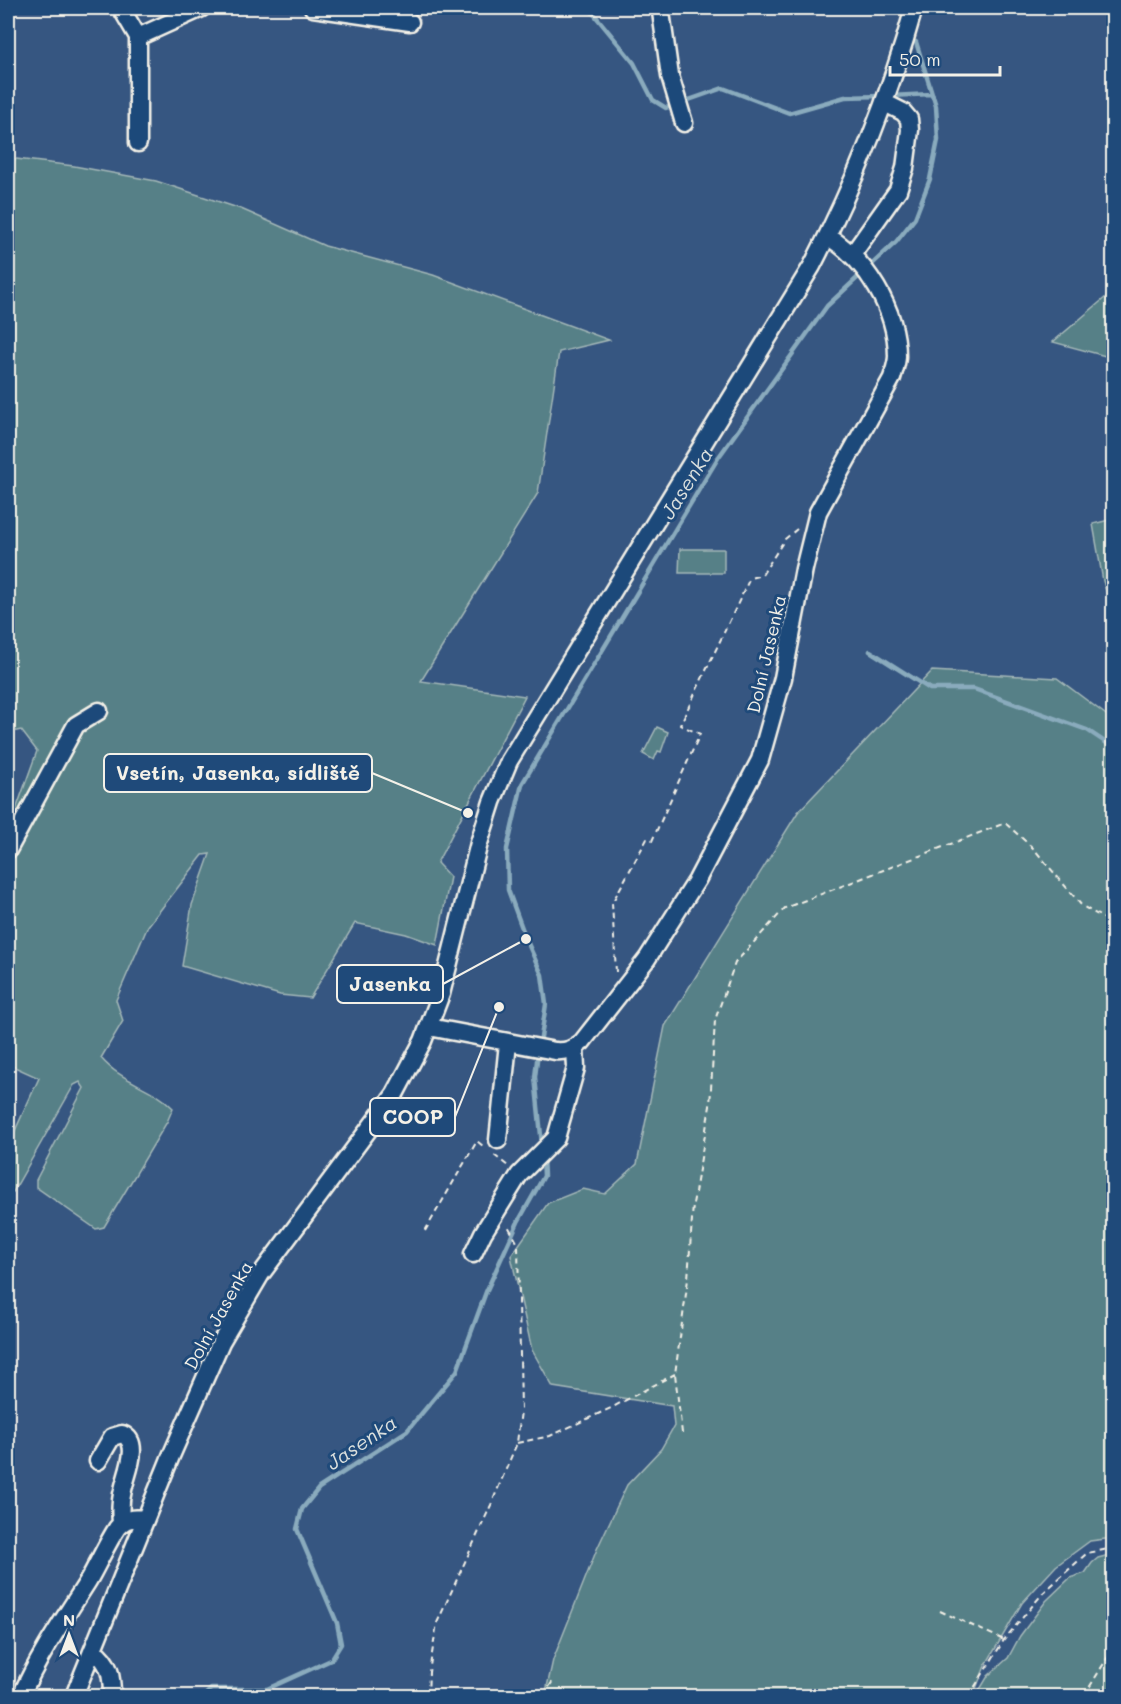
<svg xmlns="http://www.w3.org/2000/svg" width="1121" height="1704" viewBox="0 0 1121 1704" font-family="Mali,sans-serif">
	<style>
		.green { fill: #568087; stroke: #a5b8b8; stroke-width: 1.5 }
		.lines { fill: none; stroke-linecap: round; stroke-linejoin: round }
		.stream { stroke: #8aabbd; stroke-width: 4.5 }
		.minor-casing { stroke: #f4f1e8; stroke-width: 21 }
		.path { stroke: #f4f1e8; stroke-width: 2; stroke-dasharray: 6 4.5; stroke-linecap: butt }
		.minor { stroke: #1f4a7a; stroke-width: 16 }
		.labels { text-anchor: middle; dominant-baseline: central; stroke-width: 6; stroke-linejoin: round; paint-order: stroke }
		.street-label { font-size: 18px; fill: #f4f1e8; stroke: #1f4a7a }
		.water-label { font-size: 20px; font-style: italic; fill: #dadfdd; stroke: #1f4a7a }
		.leader { fill: none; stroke: #f4f1e8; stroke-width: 2 }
		.callout-dot { fill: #f4f1e8; stroke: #1f4a7a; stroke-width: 2 }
		.callout { fill: #1f4a7a; stroke: #f4f1e8; stroke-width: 2 }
		.callout-label { font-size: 20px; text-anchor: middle; font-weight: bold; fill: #f4f1e8 }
	</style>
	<rect width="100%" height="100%" fill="#365681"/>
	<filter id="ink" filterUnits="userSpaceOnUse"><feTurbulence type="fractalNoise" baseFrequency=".0167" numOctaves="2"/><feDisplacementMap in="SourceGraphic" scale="12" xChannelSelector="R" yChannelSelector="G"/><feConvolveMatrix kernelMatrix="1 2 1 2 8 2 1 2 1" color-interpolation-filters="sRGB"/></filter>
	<g filter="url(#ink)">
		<path class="green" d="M8,158L74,166L156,181L241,209L325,246L433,275L609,340L559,352L538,493L421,681L525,696L437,863L450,877L437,945L406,934L355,923L310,998L280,995L182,966L192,905L210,854L203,855L148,926L116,1000L123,1021L101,1058C122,1083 152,1086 173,1108L167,1122L104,1227L96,1229L36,1187V1180L84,1088L80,1082L74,1085L13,1192L8,1193V1146L39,1078L8,1064V832L37,751L21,730L8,733Z
			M1113,291V358L1053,342Z
			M1113,519H1114L1113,613L1103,581L1093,524Z
			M680,549H724V573H679Z
			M932,671L1057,678L1113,720V1538L1090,1541L1056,1566L1022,1603L985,1666L973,1696H545L553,1660L597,1549L627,1485L661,1449L674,1426L672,1406L553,1387L532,1350L511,1256L548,1203L583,1189L605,1194L637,1164L665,1026L798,812Z
			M657,727L668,732L661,752L658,751L654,760L643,754Z
			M1113,1554V1696H976L988,1676L1008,1658L1020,1636L1046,1601L1070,1578L1085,1573L1092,1563L1098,1558Z"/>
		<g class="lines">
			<path class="stream" d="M589,8L634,63L653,100L666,108L723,88L789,113L845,97L882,96
				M890,96L932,94
				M870,651L930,689H974L1087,730L1114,748
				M540,1044L546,1004L542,975L526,939L508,890L507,849L522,784L718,458L827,306L896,242L915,218L930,179L938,140L936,106L916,42
				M538,1052L535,1077L542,1145
				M204,1696L211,1689H267L331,1660L341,1644L337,1623L297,1529L302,1509L319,1488L407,1431L457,1371L486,1292L518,1222L544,1176L543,1156"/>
			<g class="minor-casing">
				<path id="minor" d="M121,8L138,37
					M313,8L410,22
					M658,8L661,12L670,76L684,123
					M138,143V37L202,8
					M852,255L898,190L905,168L910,130L909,119L903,112L885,103
					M8,850L76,725L99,711
					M429,1027L555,1051C567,1052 573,1049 582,1042L647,959L697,880L760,760L783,678L804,569L818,512L892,378C894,371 897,363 897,356C897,310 866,259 827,236
					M498,1140L508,1043
					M473,1254L483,1233L519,1175L556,1138L576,1068L575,1048
					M98,1461L112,1437L122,1434C142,1442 126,1474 123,1490C120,1501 120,1512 121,1523
					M93,1650C110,1662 112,1676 112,1696
					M21,1696C39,1655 64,1619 88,1581C98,1564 106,1545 117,1528C125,1518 134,1518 146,1518
					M74,1696L171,1456L221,1342L261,1274L395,1094L423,1041L441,994L479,843L492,802L509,761L812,266C855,183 889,98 914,8"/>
			</g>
			<path class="path" d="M616,972L612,903L647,839L652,841L700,734L680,725L750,578L762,575L785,539L797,529
				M494,1155L508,1166
				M425,1231L477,1141L484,1147
				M682,1433L675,1374L688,1279L693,1204L710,1106L715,1020L735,963L785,908L1005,823L1034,849L1082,906L1114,924
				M517,1443L550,1436L611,1408L675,1374
				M940,1611L1004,1640
				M428,1696L429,1672L437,1623L491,1505L517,1443L521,1411L518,1244L507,1224
				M543,1696L553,1681
				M969,1696L1004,1640L1043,1593L1087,1553L1114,1548
				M1084,1696L1114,1647"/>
			<use href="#minor" class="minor"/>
		</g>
	</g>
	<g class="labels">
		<g class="street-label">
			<text transform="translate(766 654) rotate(-77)">Dolní Jasenka</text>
			<text transform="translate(218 1315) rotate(-61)">Dolní Jasenka</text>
		</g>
		<g class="water-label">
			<text transform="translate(686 483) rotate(-58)">Jasenka</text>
			<text transform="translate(361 1442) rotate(-34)">Jasenka</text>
		</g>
	</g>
	<path class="leader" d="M468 813L372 773M526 939L443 984M499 1007L455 1117"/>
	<g class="callout-dot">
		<circle cx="468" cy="813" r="6"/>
		<circle cx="526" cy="939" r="6"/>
		<circle cx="499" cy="1007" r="6"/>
	</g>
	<g class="callout">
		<rect x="104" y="754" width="268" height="38" rx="6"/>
		<rect x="337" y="965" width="106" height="38" rx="6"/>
		<rect x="370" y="1098" width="85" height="38" rx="6"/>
	</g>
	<g class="callout-label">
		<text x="238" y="780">Vsetín, Jasenka, sídliště</text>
		<text x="390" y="991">Jasenka</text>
		<text x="413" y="1124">COOP</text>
	</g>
	<rect width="1121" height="1704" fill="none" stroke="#1f4a7a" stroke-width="30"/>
	<rect x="15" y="15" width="1091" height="1674" fill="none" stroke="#f4f1e8" stroke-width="2" filter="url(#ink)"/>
	<g transform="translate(69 1635)" stroke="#1f4a7a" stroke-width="4.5" paint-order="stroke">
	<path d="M0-4.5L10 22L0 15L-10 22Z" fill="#f4f1e8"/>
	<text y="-9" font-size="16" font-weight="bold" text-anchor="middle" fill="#f4f1e8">N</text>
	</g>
	<path d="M890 66v9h110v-9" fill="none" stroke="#f4f1e8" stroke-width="3"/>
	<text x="899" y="66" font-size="18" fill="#f4f1e8" stroke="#1f4a7a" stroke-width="4.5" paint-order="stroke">50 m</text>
</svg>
